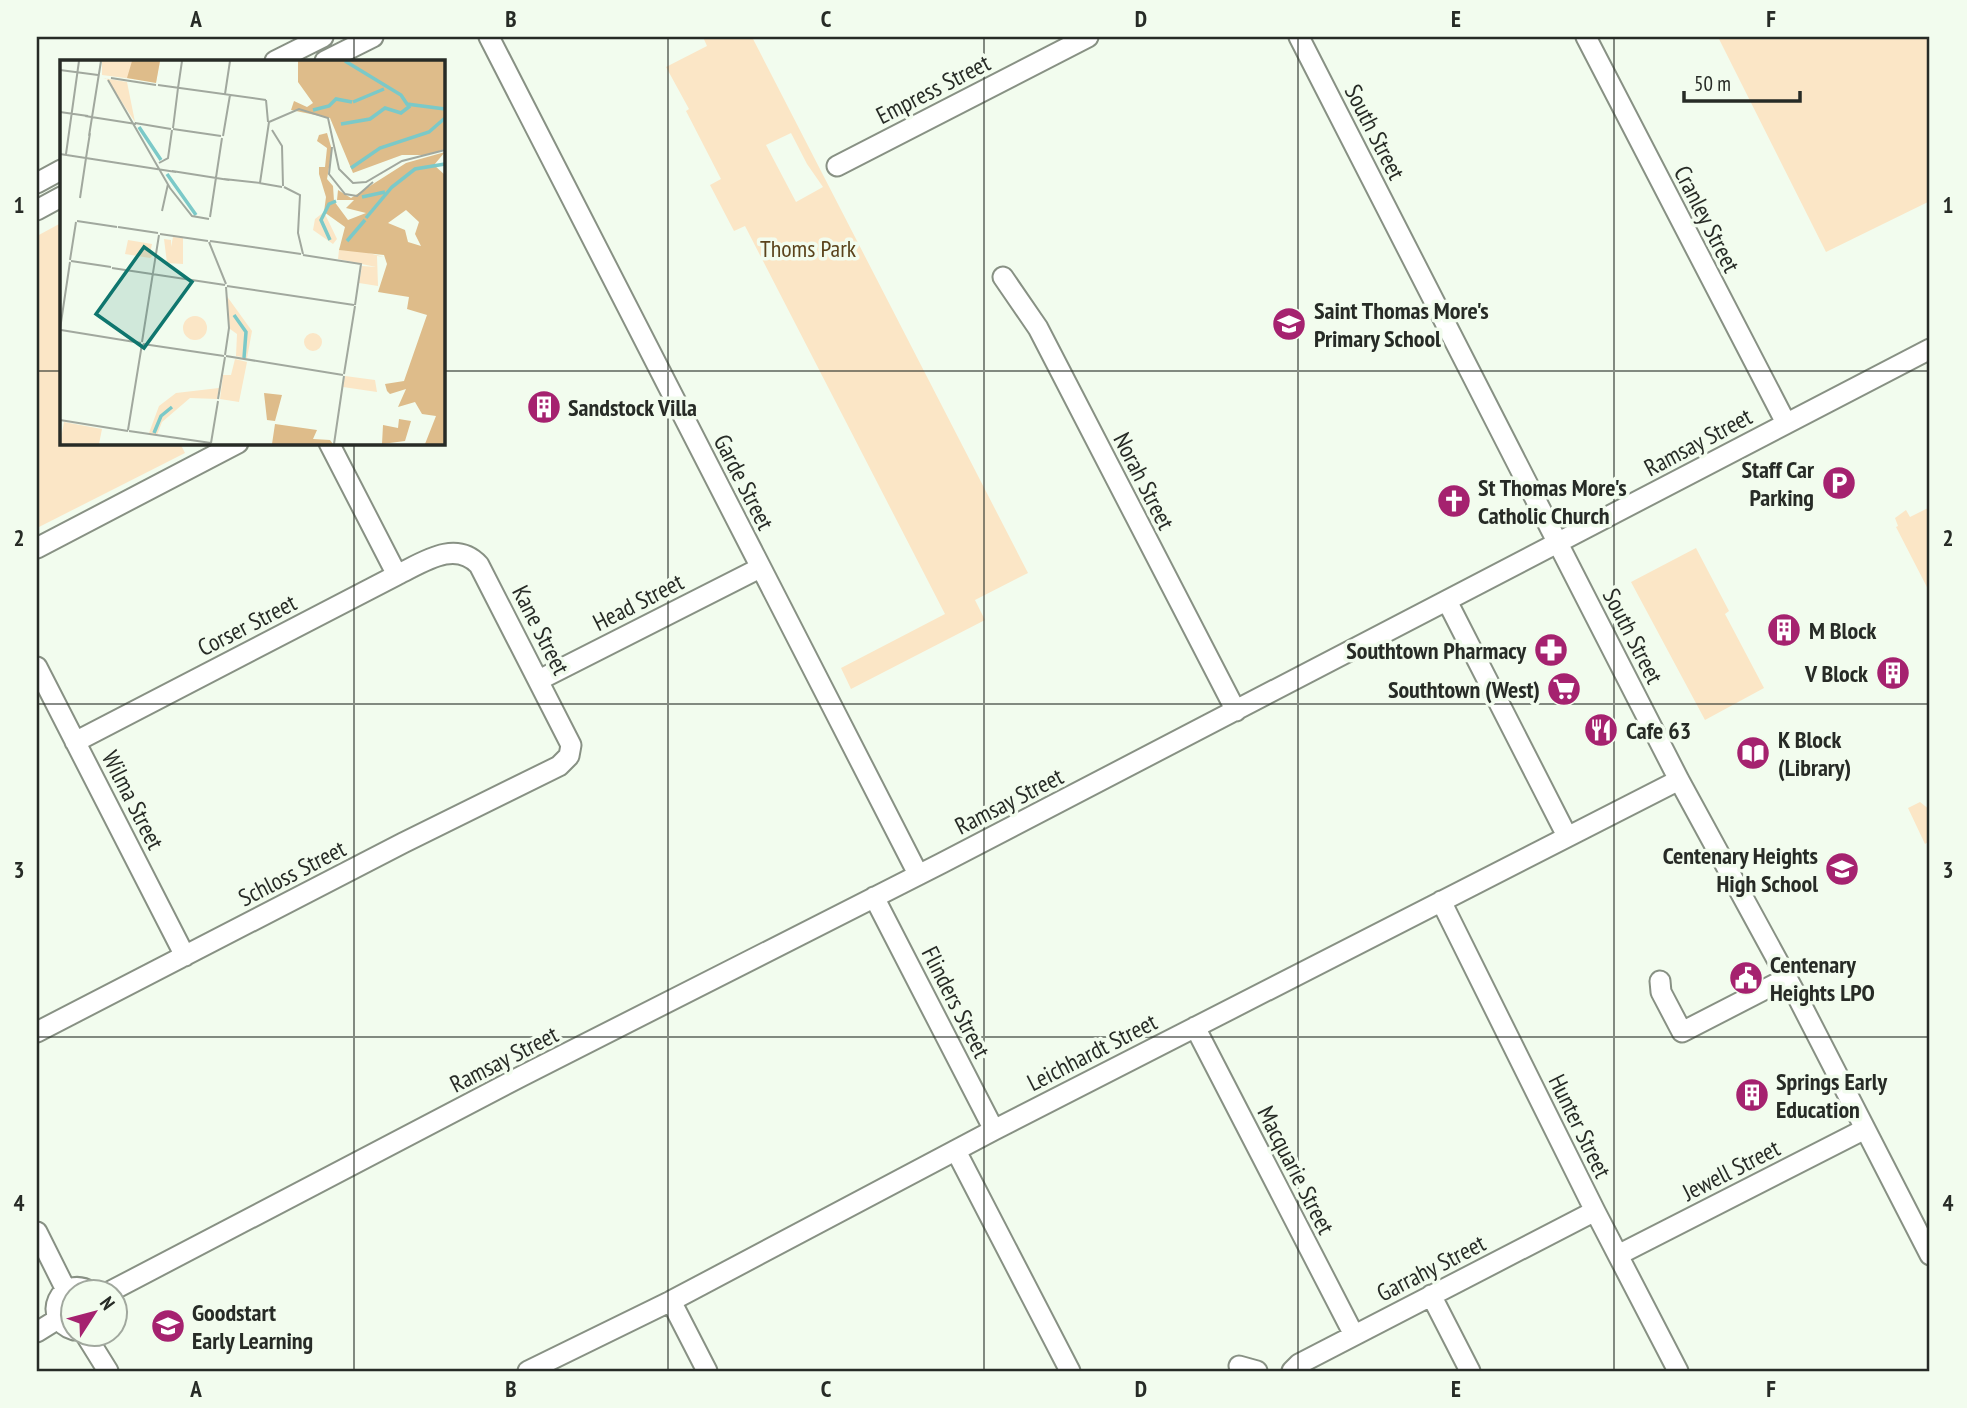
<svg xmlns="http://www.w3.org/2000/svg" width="1967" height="1408" viewBox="0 0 1967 1408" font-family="'PT Sans Narrow',sans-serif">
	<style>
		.green { fill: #fbe6c6; fill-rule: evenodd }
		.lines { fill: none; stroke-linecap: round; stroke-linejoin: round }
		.minor-casing { stroke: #889184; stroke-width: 23 }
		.minor { stroke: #fff; stroke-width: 19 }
		.grid { fill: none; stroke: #272b26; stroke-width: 2; stroke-opacity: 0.55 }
		.labels { text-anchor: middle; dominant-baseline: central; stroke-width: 7; stroke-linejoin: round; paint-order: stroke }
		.street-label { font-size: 24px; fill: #272b26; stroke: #f2fcee }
		.park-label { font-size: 24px; fill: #5b431c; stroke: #f2fcee }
		.poi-label { font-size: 24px; font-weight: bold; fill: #272b26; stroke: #f2fcee; text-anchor: start }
		.inset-river { fill: none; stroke: #7bc9c8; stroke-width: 3.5 }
		.inset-road { fill: none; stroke: #a1a89e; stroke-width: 2 }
		.view { fill: #0f766e; fill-opacity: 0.15; stroke: #0f766e; stroke-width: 3.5 }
		.inset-edge { fill: none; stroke: #272b26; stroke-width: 3.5 }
		.neatline { fill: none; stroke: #272b26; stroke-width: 2.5 }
		.grid-label { font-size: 23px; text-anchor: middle; font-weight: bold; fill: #272b26 }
	</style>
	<rect width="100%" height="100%" fill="#f2fcee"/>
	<path class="green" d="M703,37H752L1028,573L975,600L985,620L851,689L841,668L945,614L745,226L734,231L710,185L721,179L686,111L689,109L666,67L707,46ZM791,133L807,164L823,187L796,202L766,145Z
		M1718,37H1930V201L1826,252Z
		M61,223V443H180L185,453L37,528V236Z
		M1930,507V593L1896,527L1898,526L1895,518L1906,510L1910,517Z
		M1696,548L1729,611L1725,614L1764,688L1705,720L1631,582Z
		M1920,802L1930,810V841L1925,844L1908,808Z"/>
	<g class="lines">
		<g class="minor-casing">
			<path id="minor" d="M489,37L918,874
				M1299,37L1679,780L1799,1000L1930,1255
				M1586,37L1786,423
				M275,61L323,37
				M325,61L373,37
				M837,166L1088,37
				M37,183L61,170
				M37,210L61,197
				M1003,277L1038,328L1236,711
				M329,443L397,575
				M37,548L238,443
				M1447,601L1567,836
				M37,667L185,956
				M539,680L760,568
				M874,897L994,1130
				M1441,901L1595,1211L1678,1371
				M1660,981L1661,992L1682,1032L1787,978
				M1195,1027L1354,1335
				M37,1032L403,843L559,766L569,756L571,745L479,565C455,539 422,563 397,575L75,742
				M956,1151L1070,1371
				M37,1232L66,1290
				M1618,1255L1865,1129
				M109,1292L522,1076L942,863L1930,349
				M1431,1295L1470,1371
				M671,1301L707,1371
				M74,1330C39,1319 61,1273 91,1292
				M37,1332L58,1319
				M85,1334L108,1371
				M1239,1366L1257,1371
				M528,1371L671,1301L994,1130L1679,780
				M1292,1371L1299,1364L1595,1211"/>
		</g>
		<use href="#minor" class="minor"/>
	</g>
	<path class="grid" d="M354,37V61M668,37V1371M984,37V1371M1298,37V1371M1614,37V1371M37,371H61M443,371H1930M354,443V1371M37,704H1930M37,1037H1930"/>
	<defs>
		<g id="school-disc" transform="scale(1.75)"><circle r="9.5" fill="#a5226f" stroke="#f2fcee"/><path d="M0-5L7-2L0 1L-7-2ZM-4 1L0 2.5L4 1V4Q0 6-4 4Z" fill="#fff"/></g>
		<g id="building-disc" transform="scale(1.75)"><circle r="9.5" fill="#a5226f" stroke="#f2fcee"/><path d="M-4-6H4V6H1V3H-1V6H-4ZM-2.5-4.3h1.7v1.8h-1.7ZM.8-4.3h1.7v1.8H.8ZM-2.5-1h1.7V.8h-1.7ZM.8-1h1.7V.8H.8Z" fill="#fff"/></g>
		<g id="parking-disc" transform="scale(1.75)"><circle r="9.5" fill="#a5226f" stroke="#f2fcee"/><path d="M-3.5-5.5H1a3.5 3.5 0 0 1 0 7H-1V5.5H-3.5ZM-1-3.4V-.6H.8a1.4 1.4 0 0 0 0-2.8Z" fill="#fff"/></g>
		<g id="church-disc" transform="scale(1.75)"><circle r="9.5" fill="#a5226f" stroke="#f2fcee"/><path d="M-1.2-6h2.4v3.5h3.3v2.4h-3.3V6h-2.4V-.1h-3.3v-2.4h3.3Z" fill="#fff"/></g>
		<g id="pharmacy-disc" transform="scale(1.75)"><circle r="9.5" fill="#a5226f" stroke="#f2fcee"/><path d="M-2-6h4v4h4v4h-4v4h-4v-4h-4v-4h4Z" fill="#fff"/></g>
		<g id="supermarket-disc" transform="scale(1.75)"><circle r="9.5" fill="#a5226f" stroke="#f2fcee"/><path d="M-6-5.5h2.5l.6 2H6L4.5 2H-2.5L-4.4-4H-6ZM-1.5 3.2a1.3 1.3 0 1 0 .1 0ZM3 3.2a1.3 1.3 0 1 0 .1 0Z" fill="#fff"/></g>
		<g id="restaurant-disc" transform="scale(1.75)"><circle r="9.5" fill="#a5226f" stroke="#f2fcee"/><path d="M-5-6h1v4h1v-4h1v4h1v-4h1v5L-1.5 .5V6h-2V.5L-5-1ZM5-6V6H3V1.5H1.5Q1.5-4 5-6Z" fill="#fff"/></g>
		<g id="library-disc" transform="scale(1.75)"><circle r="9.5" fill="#a5226f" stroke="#f2fcee"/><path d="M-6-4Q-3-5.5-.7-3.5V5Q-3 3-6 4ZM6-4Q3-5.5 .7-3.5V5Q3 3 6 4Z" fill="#fff"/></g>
		<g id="civic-disc" transform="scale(1.75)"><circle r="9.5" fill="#a5226f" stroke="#f2fcee"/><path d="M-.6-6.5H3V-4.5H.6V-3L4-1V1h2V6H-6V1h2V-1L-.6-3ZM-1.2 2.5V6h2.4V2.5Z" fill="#fff"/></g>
	</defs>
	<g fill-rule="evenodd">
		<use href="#school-disc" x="1289" y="324"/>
		<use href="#building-disc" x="544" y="407"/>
		<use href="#parking-disc" x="1839" y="483"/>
		<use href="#church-disc" x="1454" y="501"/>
		<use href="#building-disc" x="1784" y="630"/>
		<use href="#pharmacy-disc" x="1551" y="650"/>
		<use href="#building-disc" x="1893" y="673"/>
		<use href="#supermarket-disc" x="1564" y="689"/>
		<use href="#restaurant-disc" x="1601" y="730"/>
		<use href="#library-disc" x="1753" y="753"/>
		<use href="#school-disc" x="1842" y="869"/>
		<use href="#civic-disc" x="1746" y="978"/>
		<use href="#building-disc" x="1752" y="1095"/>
		<use href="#school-disc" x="168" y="1326"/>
	</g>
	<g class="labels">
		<g class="street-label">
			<text transform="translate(933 89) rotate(-27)">Empress Street</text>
			<text transform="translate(1375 132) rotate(63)">South Street</text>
			<text transform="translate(1707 219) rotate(63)">Cranley Street</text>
			<text transform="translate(1698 442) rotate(-28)">Ramsay Street</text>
			<text transform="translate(1144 481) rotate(63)">Norah Street</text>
			<text transform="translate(744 482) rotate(63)">Garde Street</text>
			<text transform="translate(638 602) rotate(-27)">Head Street</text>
			<text transform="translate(247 625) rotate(-27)">Corser Street</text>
			<text transform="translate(541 630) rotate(63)">Kane Street</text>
			<text transform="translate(1633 636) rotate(63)">South Street</text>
			<text transform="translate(133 800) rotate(63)">Wilma Street</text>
			<text transform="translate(1009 801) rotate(-27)">Ramsay Street</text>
			<text transform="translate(292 873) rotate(-27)">Schloss Street</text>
			<text transform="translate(956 1002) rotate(63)">Flinders Street</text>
			<text transform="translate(1092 1052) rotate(-27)">Leichhardt Street</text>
			<text transform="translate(504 1059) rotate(-27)">Ramsay Street</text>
			<text transform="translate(1580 1126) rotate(64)">Hunter Street</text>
			<text transform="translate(1296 1170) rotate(63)">Macquarie Street</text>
			<text transform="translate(1731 1170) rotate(-27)">Jewell Street</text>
			<text transform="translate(1431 1268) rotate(-27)">Garrahy Street</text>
		</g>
		<g class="park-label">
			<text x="808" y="248">Thoms Park</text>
		</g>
		<g class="poi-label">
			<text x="1314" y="310">Saint Thomas More's<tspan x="1314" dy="28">Primary School</tspan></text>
			<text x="568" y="407">Sandstock Villa</text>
			<text x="1814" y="469" text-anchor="end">Staff Car<tspan x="1814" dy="28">Parking</tspan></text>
			<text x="1478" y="487">St Thomas More's<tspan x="1478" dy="28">Catholic Church</tspan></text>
			<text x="1809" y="630">M Block</text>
			<text x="1526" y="650" text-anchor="end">Southtown Pharmacy</text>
			<text x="1868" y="673" text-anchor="end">V Block</text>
			<text x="1540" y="689" text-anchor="end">Southtown (West)</text>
			<text x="1626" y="730">Cafe 63</text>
			<text x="1778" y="739">K Block<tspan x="1778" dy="28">(Library)</tspan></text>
			<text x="1818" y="855" text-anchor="end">Centenary Heights<tspan x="1818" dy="28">High School</tspan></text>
			<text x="1770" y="964">Centenary<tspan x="1770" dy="28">Heights LPO</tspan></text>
			<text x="1776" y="1081">Springs Early<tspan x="1776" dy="28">Education</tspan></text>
			<text x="192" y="1312">Goodstart<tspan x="192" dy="28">Early Learning</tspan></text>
		</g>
	</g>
	<g transform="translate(60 60)">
		<rect width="385" height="385" fill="#f2fcee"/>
		<path d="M42,1H100L96,22L42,15ZM43,18L67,22L75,62L46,18ZM264,152L277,179L273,184L253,170L255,159ZM113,177L123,178V204L107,203L104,179L111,180V187ZM68,180L92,184L90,193L95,194L90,198L65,194ZM279,190L301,191L324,197L317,196L318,226L299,223L302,206L316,207L278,199ZM166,235L192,271L187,298L176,296L177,274L170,269ZM123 268a12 12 0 1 1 24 0a12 12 0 1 1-24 0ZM244 282a9 9 0 1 1 18 0a9 9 0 1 1-18 0ZM175,299L187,302L179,342L160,339L163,315H171ZM285,316L315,320L317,332L283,327ZM159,328L157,339L130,338L102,362L97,375L89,373L99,346L116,333ZM4,362L42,369L39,384H0Z" fill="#fbe6c6"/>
		<path d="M72,1H100L96,23L67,18ZM238,1H385V89L367,95H342L293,113L270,58L231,50L234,41L247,47L253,43L238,22ZM267,73L272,90L267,119L273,126L274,141L288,160L306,153L286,148L294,140H277L278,130L291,138L346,103L385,92L374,105L385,115V384H365L376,356L362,354L355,342L338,347L346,329L330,334L327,331L325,324L344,321L367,255L347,249L349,237L318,232L327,204L324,195L279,190L285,167L264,152L266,137L259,114V107H265L267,88L257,81L259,75ZM346,150L359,162L355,174L361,186L348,182L345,170L328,163ZM204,333L222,335L215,361L207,360ZM339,359L351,361L345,381L322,384L323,365L338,368ZM215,364L257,370L253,379L270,380L273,384H212Z" fill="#debc8a" fill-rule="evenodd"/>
		<path class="inset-river" d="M285,1L341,35L347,44L385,49M293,42L324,29M253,50L269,46L276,39L292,42M281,64L310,59L325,48L341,53L350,46M79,67L101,100M291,108L320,88L369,72L385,58M107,114L136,155M302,137L325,132M306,158L332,127L355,109L385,104M270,180L261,160L269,144L276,141M287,181L305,160M174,255L186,272L184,298M94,373L101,356L112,347"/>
		<path class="inset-road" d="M0,10L38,15M51,18L96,25M48,20L110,128L132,156L149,159M98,25L206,40M118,28L122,1M165,34L170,1M206,40L208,62M0,52L28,56M25,56L76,64M75,63L111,69M113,68L118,28M113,69L161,76M212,70L222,86L223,126M29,76L41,1M163,76L170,35M272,87L269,114L285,134L297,136L313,122M0,94L116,112M6,94L19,1M26,98L30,73M99,103L108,98L112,70M112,111L169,120M164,119L200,123L209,62L239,49L268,58L279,109L293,123L306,122L342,101L385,90M199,123L222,127M224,127L240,135L238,173L243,194M20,138L26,98M102,151L108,124M150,157L162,78M17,161L57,167M58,167L98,173M100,174L148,181M150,181L241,194M149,182L166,224M243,195L301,204L295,245M10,200L16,162M11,201L51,207M52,208L165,225M167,226L294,245M0,269L10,202M1,270L81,283M82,282L99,175M83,284L164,296M165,295L169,268L166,227M166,296L283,315M284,314L295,246M158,339L165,297M0,360L68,371M68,370L82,284M69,371L151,383M151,383L158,341M274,384L284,316"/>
		<path class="view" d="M84,187L132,222L84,288L36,254Z"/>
		<rect width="385" height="385" class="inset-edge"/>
	</g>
	<rect width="1967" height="1408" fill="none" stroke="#f2fcee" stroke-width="77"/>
	<g transform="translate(94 1313) rotate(54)"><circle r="33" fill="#f2fcee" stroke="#a1a89e" stroke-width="2"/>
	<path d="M0-5L12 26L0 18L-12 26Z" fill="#a5226f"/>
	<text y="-10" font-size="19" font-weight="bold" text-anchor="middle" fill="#272b26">N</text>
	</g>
	<path d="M1684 91v10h116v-10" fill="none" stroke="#272b26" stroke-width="3.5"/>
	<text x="1694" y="91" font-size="21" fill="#272b26" stroke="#f2fcee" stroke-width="5" paint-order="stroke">50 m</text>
	<rect x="38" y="38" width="1890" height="1332" class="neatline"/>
	<g class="grid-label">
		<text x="196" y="27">A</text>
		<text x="511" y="27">B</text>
		<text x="826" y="27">C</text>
		<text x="1141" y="27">D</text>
		<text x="1456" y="27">E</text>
		<text x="1771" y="27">F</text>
		<text x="19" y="213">1</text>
		<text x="1948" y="213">1</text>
		<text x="19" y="546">2</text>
		<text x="1948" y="546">2</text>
		<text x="19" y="878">3</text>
		<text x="1948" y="878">3</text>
		<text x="19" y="1211">4</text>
		<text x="1948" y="1211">4</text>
		<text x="196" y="1397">A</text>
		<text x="511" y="1397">B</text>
		<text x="826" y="1397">C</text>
		<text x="1141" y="1397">D</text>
		<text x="1456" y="1397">E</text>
		<text x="1771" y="1397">F</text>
	</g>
</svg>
